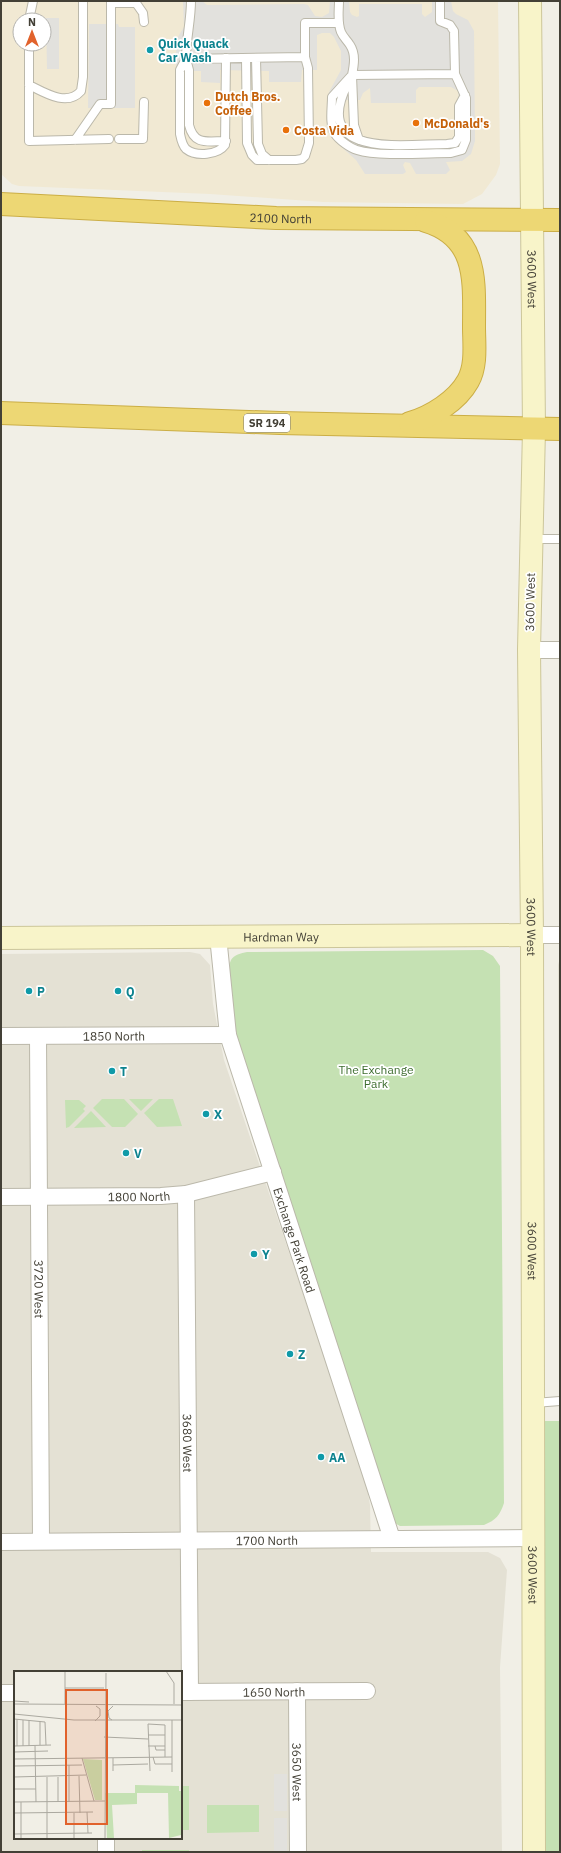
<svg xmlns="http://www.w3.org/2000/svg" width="561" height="1853" viewBox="0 0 561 1853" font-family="'IBM Plex Sans',sans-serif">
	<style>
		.residential { fill: #e4e1d4; fill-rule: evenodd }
		.commercial { fill: #f1e9d3; fill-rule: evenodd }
		.green { fill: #c5e1b3 }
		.parking { fill: #e2e1dd; fill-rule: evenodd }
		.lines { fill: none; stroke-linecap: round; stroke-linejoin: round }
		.lane-casing { stroke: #bbb8aa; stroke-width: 10 }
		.street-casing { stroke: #bbb8aa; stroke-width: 18 }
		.secondary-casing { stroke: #ccc69a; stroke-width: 24 }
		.highway-casing { stroke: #cbae46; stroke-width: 24 }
		.lane { stroke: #fff; stroke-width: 8 }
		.street { stroke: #fff; stroke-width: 16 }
		.secondary { stroke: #f8f4c9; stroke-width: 22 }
		.highway { stroke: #edd774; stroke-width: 22 }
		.culture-dot { fill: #0f9aa8; stroke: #fff; stroke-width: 1.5 }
		.food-dot { fill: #e8710a; stroke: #fff; stroke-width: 1.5 }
		.labels { text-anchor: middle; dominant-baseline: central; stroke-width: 3.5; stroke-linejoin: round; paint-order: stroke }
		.shield { fill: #fff; stroke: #7b7972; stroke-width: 1 }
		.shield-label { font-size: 11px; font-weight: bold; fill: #434036 }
		.culture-label { font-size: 12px; font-weight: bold; fill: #0d838f; stroke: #fff; text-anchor: start }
		.food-label { font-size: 12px; font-weight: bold; fill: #c56008; stroke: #fff; text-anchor: start }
		.street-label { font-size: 12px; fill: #434036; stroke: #fff }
		.park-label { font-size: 12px; fill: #3e6d30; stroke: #fff }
		.inset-road { fill: none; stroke: #aba9a0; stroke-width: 1 }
		.view { fill: #e1622c; fill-opacity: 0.15; stroke: #e1622c; stroke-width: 2 }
		.inset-edge { fill: none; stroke: #434036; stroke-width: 2 }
	</style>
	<rect width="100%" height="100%" fill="#f1efe6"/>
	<path class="residential" d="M190,952L200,954L210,965L213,1004L224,1060L365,1477L370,1505L371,1552H488L500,1558L507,1570L500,1667L502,1852H1V954ZM15,1672H181V1838H15Z
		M560,957V1134H559L558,965Z"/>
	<path class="commercial" d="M1,1H498L500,164L496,175L482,194L463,204L323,202L210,194L19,186L12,184L1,174ZM20,20H44V44H20Z"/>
	<path class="green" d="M483,950L493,956L500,966L504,1503C500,1515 496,1520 484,1525L400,1526L391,1521L234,1035C233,1018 224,974 231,960C234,955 241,953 247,952Z
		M102,1099H124L138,1114L125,1127H112L93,1108Z
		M129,1099H153L141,1111Z
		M159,1099H173L182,1126L157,1127L144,1113Z
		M65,1100H79L86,1106L83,1109L85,1111L69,1127L66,1128Z
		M91,1111L106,1127L74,1128Z
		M541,1421H560V1852H544Z
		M181,1786H189V1830H181Z
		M207,1805H259V1832L207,1833Z
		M142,1850H189V1852H142Z"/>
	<path class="parking" d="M183,1H202L207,5L304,4L308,5L315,16L322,17L329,13L330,1H349L350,12L352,15L357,17L359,16V4H422V14L425,17L432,12V1H451L453,11L456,14L468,20L474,31L475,141L471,154L462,161L446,162L450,170L446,174H416L410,163L405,162L403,165L406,172L403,174H365L356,160L337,143L328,98L329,92L341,70V51L334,37L330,33H322L317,35V70H302L301,82H269V71L220,70V83L201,82V71H176V40L184,27ZM419,87H451L458,91L463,143L460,148H372L357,143L342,132L340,126L339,100H360L363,93L370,88L371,103H416V90Z
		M46,18H59V69H47Z
		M89,24H118L119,27H135V108H88Z
		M274,1774H287V1811H274Z
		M274,1818H287V1852H274Z"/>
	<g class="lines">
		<g class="lane-casing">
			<path id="lane" d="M191,1C191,20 186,39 186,59L305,57V23H339
				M339,1C339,11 337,22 341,32C343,37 347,40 350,45C356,54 354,65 352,75L455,74L454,31L450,25L440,21V1
				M111,3H136L143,13L144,22
				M29,20L33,1
				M29,44V141L109,139
				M246,58L247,143L252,155L257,160H296L302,159L305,156L309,143L308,68L305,57
				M256,58L258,144L262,154L269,160
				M186,59L180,70V134C181,139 182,145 186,149C196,157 218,155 225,145L226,58
				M186,59L189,70V125C194,146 208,141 226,141
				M352,75L332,97C332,108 329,124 335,134C339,140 350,148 357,150C379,157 426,153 451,153L462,150L466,140V98L455,74
				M352,76L354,125L359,140
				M29,85C45,93 67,107 81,91L83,77V1
				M347,85C311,159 404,144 447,144L455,143L459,137V106L465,95
				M119,139H143L144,102
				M75,140L100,104H111V1
				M533,539H560
				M534,1403L560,1401"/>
		</g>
		<g class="street-casing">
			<g id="street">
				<path d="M529,650H560"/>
				<path d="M532,935H560"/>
				<path id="s1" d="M218,936L228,1035L392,1539"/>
				<path id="s2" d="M1,1036L228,1035"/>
				<path id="s3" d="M38,1036L41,1541"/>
				<path id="s4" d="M186,1194L190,1692"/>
				<path id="s5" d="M1,1197L161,1196L186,1194L273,1172"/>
				<path id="s6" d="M1,1542L533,1538"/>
				<path id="s7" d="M297,1691L298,1852"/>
				<path id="s8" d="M181,1692L367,1691"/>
				<path d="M1,1693H15"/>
				<path d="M106,1838V1852"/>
			</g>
		</g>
		<g class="secondary-casing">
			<g id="secondary">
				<path id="s9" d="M530,1L534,429L529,650L532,935L534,1852"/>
				<path id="s10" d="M1,938L532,935"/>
			</g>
		</g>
		<g class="highway-casing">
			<g id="highway">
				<path id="s11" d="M1,204L276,218L560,220"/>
				<path d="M1,413L280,423L560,429"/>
				<path d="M410,423C431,417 457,401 468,381C477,365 474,344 474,327C474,282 479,237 426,221"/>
			</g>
		</g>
		<use href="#lane" class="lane"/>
		<use href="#street" class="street"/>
		<use href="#secondary" class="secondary"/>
		<use href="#highway" class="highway"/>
	</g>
	<g class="culture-dot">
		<circle cx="150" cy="50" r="4"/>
		<circle cx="29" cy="991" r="4"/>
		<circle cx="118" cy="991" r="4"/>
		<circle cx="112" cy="1071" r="4"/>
		<circle cx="206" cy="1114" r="4"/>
		<circle cx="126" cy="1153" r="4"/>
		<circle cx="254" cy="1254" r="4"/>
		<circle cx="290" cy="1354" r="4"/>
		<circle cx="321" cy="1457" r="4"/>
	</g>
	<g class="food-dot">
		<circle cx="207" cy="103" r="4"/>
		<circle cx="416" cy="123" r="4"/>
		<circle cx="286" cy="130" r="4"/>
	</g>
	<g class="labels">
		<rect class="shield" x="244" y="414" width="46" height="18" rx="3"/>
		<g class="shield-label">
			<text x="267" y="423">SR 194</text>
		</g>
		<g class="culture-label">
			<text x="158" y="43">Quick Quack<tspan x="158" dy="14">Car Wash</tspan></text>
			<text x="37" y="991">P</text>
			<text x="126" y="991">Q</text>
			<text x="120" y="1071">T</text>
			<text x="214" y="1114">X</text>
			<text x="134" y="1153">V</text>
			<text x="262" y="1254">Y</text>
			<text x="298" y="1354">Z</text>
			<text x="329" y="1457">AA</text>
		</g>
		<g class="food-label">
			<text x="215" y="96">Dutch Bros.<tspan x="215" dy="14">Coffee</tspan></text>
			<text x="424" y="123">McDonald's</text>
			<text x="294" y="130">Costa Vida</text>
		</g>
		<g class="street-label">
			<text stroke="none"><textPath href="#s11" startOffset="280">2100 North</textPath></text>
			<text stroke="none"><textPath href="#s9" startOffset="278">3600 West</textPath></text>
			<text transform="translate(530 602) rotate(-89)">3600 West</text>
			<text stroke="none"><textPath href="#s9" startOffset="926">3600 West</textPath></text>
			<text stroke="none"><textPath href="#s10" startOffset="280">Hardman Way</textPath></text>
			<text stroke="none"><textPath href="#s2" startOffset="113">1850 North</textPath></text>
			<text stroke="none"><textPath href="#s5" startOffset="138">1800 North</textPath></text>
			<text stroke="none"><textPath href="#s1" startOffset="315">Exchange Park Road</textPath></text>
			<text stroke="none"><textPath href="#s9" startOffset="1250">3600 West</textPath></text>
			<text stroke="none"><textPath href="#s3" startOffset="253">3720 West</textPath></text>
			<text stroke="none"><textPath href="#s4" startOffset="249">3680 West</textPath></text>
			<text stroke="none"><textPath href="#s6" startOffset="266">1700 North</textPath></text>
			<text stroke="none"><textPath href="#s9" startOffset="1574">3600 West</textPath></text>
			<text stroke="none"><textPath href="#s8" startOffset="93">1650 North</textPath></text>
			<text stroke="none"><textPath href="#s7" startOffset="81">3650 West</textPath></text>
		</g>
		<g class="park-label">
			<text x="376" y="1069">The Exchange<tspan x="376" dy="14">Park</tspan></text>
		</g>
	</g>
	<g transform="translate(14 1671)">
		<rect width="168" height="168" fill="#f1efe6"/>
		<path d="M69,88L88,89V129H81ZM121,114L165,115V120H168L167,164L155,167L154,122H123V133L98,134L100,167H93L91,122H121Z" fill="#c5e1b3"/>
		<path class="inset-road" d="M20,0H58M152,0L160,12V33M51,1V33M51,17H90M0,30L15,31M0,33L168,34M0,43L60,49H168M0,48L31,51L32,74M3,48V75M9,49V75M15,49V75M98,49L95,47L94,40L99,35M158,49V101M26,50V74M81,50L86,45V38L82,35M134,64H151M90,66L134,68M0,75L37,74M21,75L22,131M134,75H151M141,75L142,79H151M0,81L34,80M139,86L141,93H158M68,87L80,130M99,87V100M0,88L158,86M55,94V131M99,94L134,93M0,95L68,94M136,100L134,53L151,54V86M65,105L66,142M0,106L72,104M33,106V168M44,106V131M0,118H22M0,131L91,130M7,131V168M73,141L74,162M0,142L79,141M60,142V168M0,163L78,162M91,168L92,2"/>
		<path class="view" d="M52,19H93V153H52Z"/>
		<rect width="168" height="168" class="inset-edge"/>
	</g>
	<rect width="561" height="1853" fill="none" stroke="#434036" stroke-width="4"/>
	<g transform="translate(32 32)"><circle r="19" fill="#ffffff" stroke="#b4b3af"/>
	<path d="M0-3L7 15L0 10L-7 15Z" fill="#e1622c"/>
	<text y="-6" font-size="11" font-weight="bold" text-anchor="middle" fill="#434036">N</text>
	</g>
</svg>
